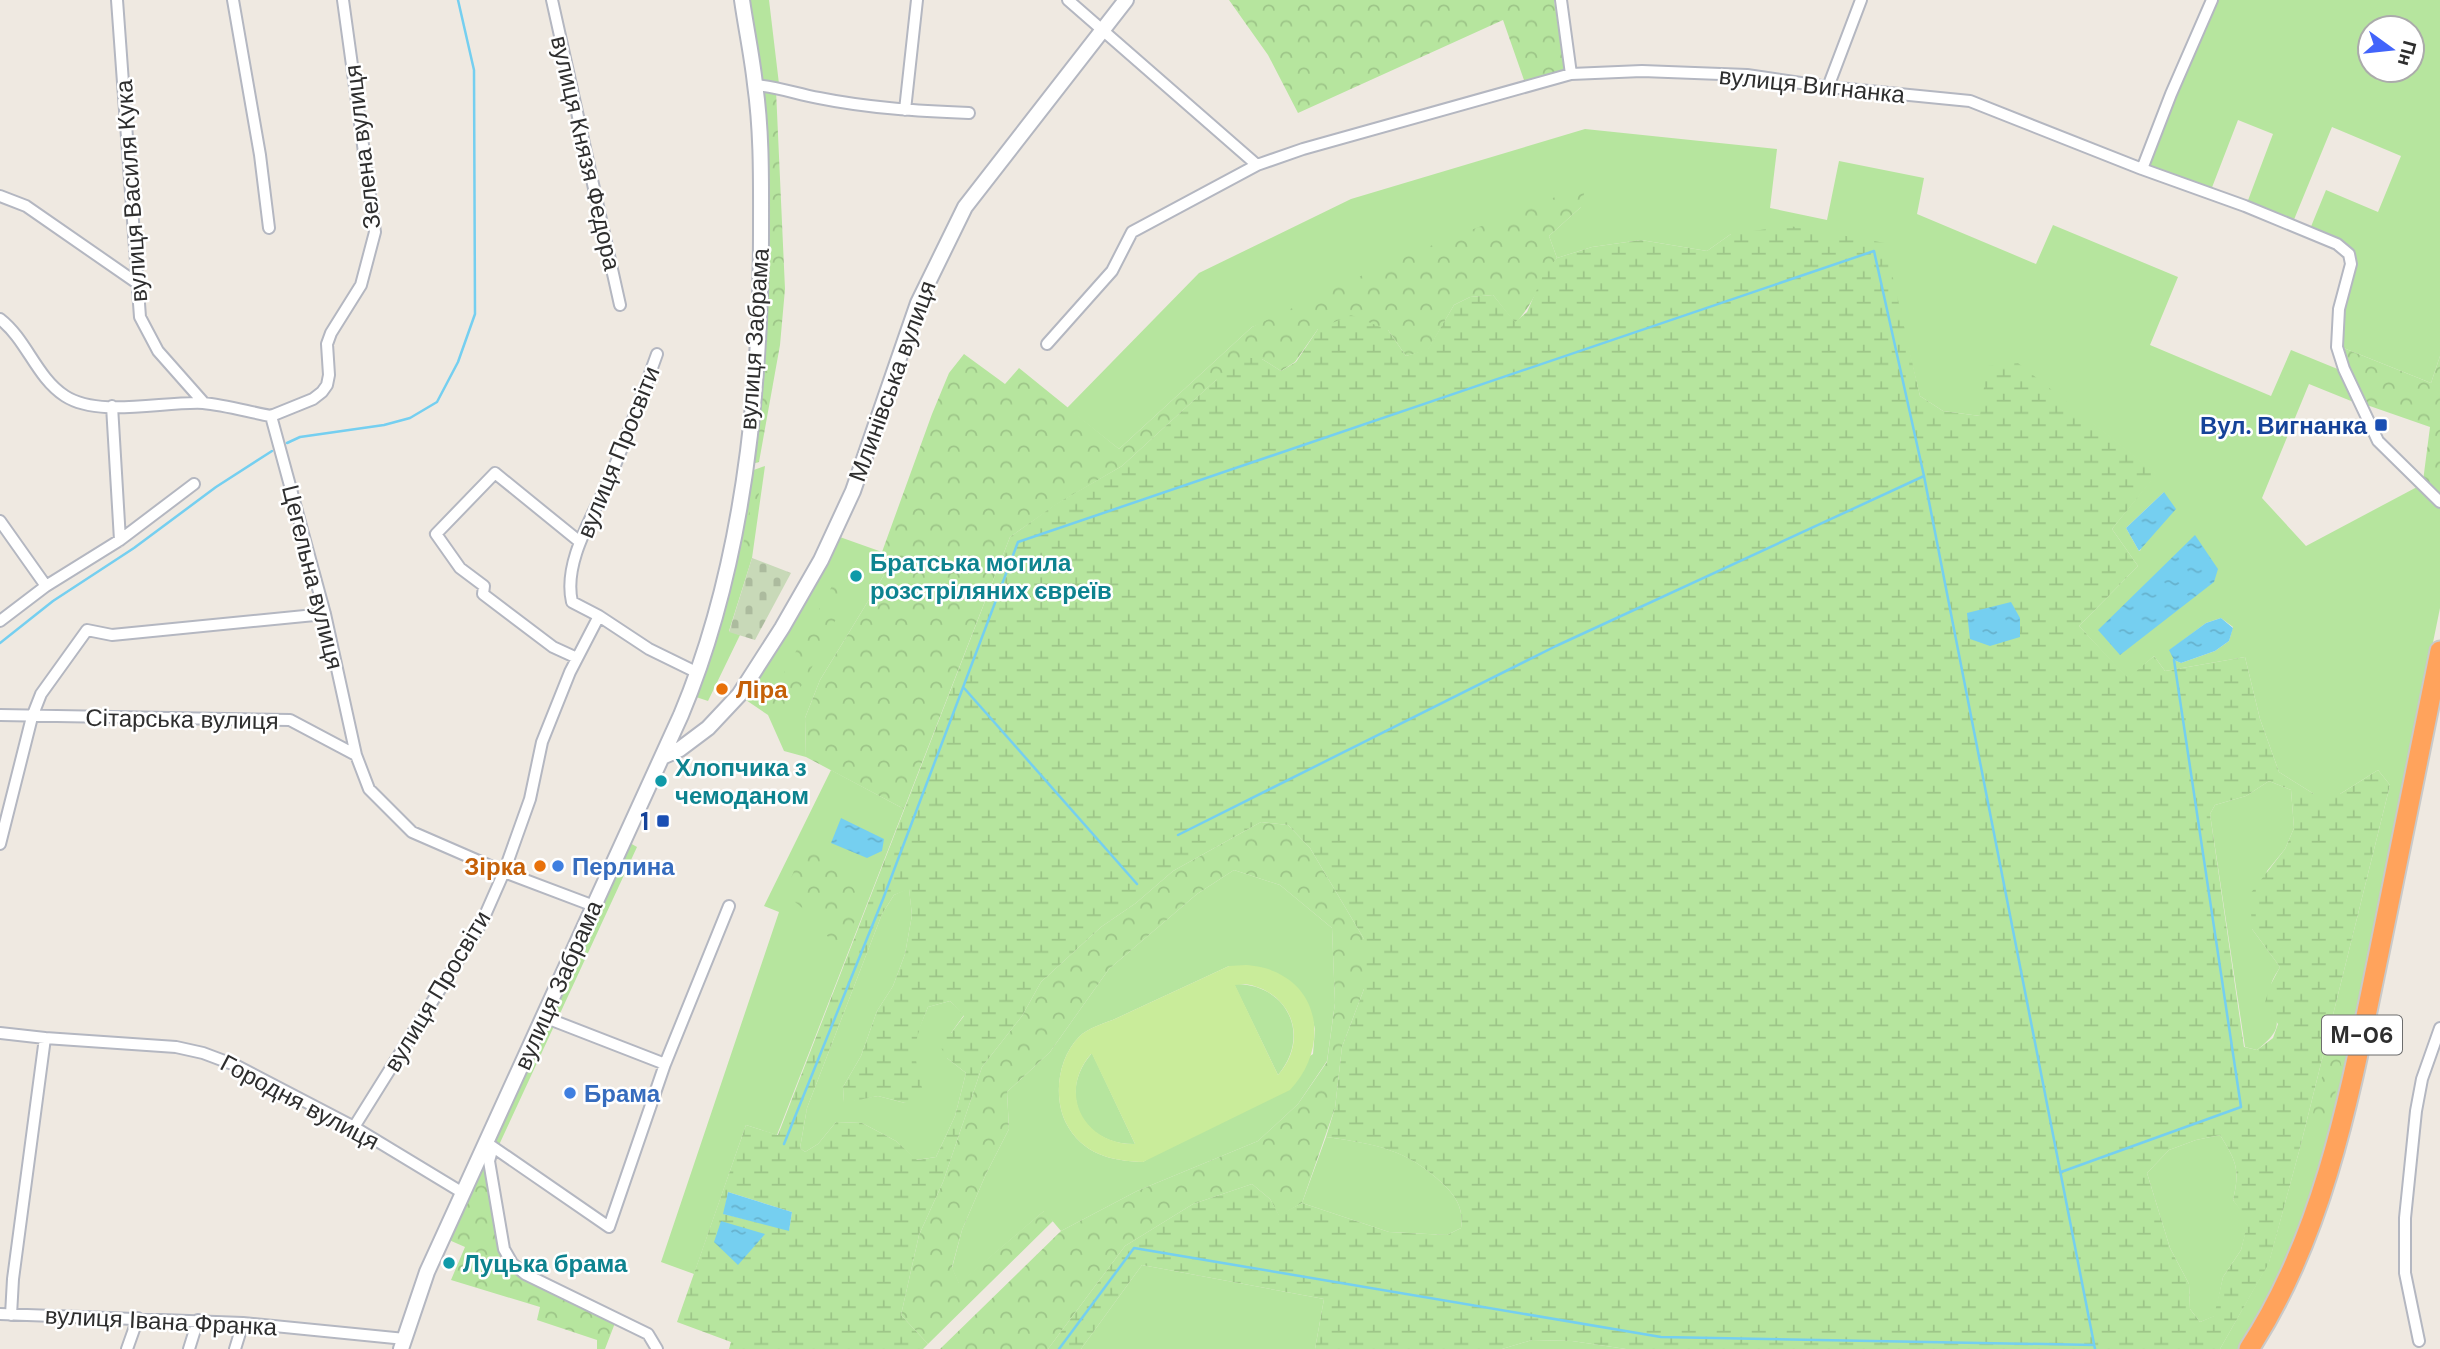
<svg xmlns="http://www.w3.org/2000/svg" width="2440" height="1349" viewBox="0 0 2440 1349" font-family="'DM Sans',sans-serif">
	<style>
		.grass { fill: #b6e59e; fill-rule: evenodd }
		.forest { fill: url(#forest-crowns) }
		.wetland { fill: url(#wetland-marsh); fill-rule: evenodd }
		.cemetery { fill: url(#cemetery-stones) }
		.pitch { fill: #c9ec9a; fill-rule: evenodd }
		.water { fill: url(#water-ripples) }
		.lines { fill: none; stroke-linecap: round; stroke-linejoin: round }
		.stream { stroke: #75cff0; stroke-width: 2.5 }
		.street-casing { stroke: #b4b7c1; stroke-width: 14 }
		.secondary-casing { stroke: #b4b7c1; stroke-width: 18 }
		.highway-casing { stroke: #c9c9c9; stroke-width: 23 }
		.street { stroke: #fff; stroke-width: 10 }
		.secondary { stroke: #fff; stroke-width: 14 }
		.highway { stroke: #ffa35c; stroke-width: 19 }
		.transit-dot { fill: #1a4fb4; stroke: #fff; stroke-width: 2.5 }
		.culture-dot { fill: #0f9aa8; stroke: #fff; stroke-width: 2.5 }
		.food-dot { fill: #e8710a; stroke: #fff; stroke-width: 2.5 }
		.shop-dot { fill: #3f7fe0; stroke: #fff; stroke-width: 2.5 }
		.labels { text-anchor: middle; dominant-baseline: central; stroke-width: 5; stroke-linejoin: round; paint-order: stroke }
		.shield { fill: #fff; stroke: #6d6d6d; stroke-width: 2 }
		.shield-label { font-size: 23px; font-weight: bold; fill: #2e2e2e }
		.street-label { font-size: 24px; fill: #2e2e2e; stroke: #fff }
		.transit-label { font-size: 24px; font-weight: bold; fill: #164399; stroke: #fff; text-anchor: end }
		.culture-label { font-size: 24px; font-weight: bold; fill: #0d838f; stroke: #fff; text-anchor: start }
		.food-label { font-size: 24px; font-weight: bold; fill: #c56008; stroke: #fff; text-anchor: start }
		.shop-label { font-size: 24px; font-weight: bold; fill: #366cbe; stroke: #fff; text-anchor: start }
	</style>
	<defs>
		<pattern id="forest-crowns" width="20" height="18" patternUnits="userSpaceOnUse" patternTransform="scale(1.75)"><rect width="20" height="18" fill="#b6e59e"/><path d="M2 6a3 3 0 1 1 6 0M12 15a3 3 0 1 1 6 0" fill="none" stroke="#9dc588"/></pattern>
		<pattern id="wetland-marsh" width="20" height="14" patternUnits="userSpaceOnUse" patternTransform="scale(1.75)"><rect width="20" height="14" fill="#b6e59e"/><path d="M1 5h8M5 5V1M11 12h8M15 12V8" fill="none" stroke="#9dc588"/></pattern>
		<pattern id="cemetery-stones" width="16" height="16" patternUnits="userSpaceOnUse" patternTransform="scale(1.75)"><rect width="16" height="16" fill="#c8d9b8"/><path d="M2 7V4a2 2 0 0 1 4 0v3zM10 15v-3a2 2 0 0 1 4 0v3z" fill="#acbb9e"/></pattern>
		<pattern id="water-ripples" width="26" height="14" patternUnits="userSpaceOnUse" patternTransform="scale(1.75)"><rect width="26" height="14" fill="#75cff0"/><path d="M2 4q2-2 4 0t4 0M15 11q2-2 4 0t4 0" fill="none" stroke="#66b2ce"/></pattern>
	</defs>
	<rect width="100%" height="100%" fill="#efe9e1"/>
	<path class="grass" d="M749,0H769L779,84L762,82Z
		M2216,0H2440V356L2431,383L2341,347L2343,310L2354,264L2310,229L2326,190L2378,212L2401,156L2332,127L2293,222L2247,203L2273,134L2238,120L2211,190L2147,167L2174,95ZM2370,28H2412V70H2370Z
		M1585,129L1777,149L1770,208L1827,220L1839,161L1924,178L1917,214L2036,264L2053,225L2178,277L2150,345L2271,396L2291,350L2340,370L2356,403L2309,384L2262,498L2306,546L2417,487L2440,507V608L2346,1071L2316,1183L2291,1252L2239,1349H2220L2269,1262L2301,1144L2390,785L2378,770L2340,794H2314L2279,772L2260,719L2245,657L2165,671L2154,656L2128,679L2079,626L2138,566L2112,529L2156,474L2092,423L1980,416L1943,411L1920,396L1892,281L1731,234L1707,251L1641,240L1592,247L1557,258L1549,236L1581,207L1252,327L1119,449L1067,408L1199,273L1351,199ZM2164,492L2140,551H2139L2126,528ZM2221,618L2233,627L2229,641L2215,651L2181,663L2174,660L2170,650L2206,623Z
		M765,466L752,558L729,631L740,635L708,701L696,697L729,594L751,471Z
		M837,536L882,552L884,575L820,680L805,718L806,757L784,751L768,715L743,698Z
		M831,770L904,809L777,1135L746,1125L694,1274L661,1262L779,912L764,906Z
		M2269,781L2291,790L2294,828L2285,849L2267,871L2252,929L2280,967C2277,973 2271,980 2271,987C2271,1020 2291,1023 2257,1050L2245,1047L2210,814L2215,805L2246,796Z
		M630,843L637,847L557,1020L551,1017Z
		M1234,870L1280,885L1332,928L1335,1003L1327,1061L1298,1104L1258,1141L1137,1191L1061,1231L1044,1211L959,1284L952,1268L962,1230L986,1174L1009,1129L1007,1092L1050,1052L1109,969L1197,894ZM1229,966L1312,1017L1315,1029L1313,1054L1143,1162C1111,1161 1082,1154 1066,1123C1053,1097 1058,1058 1079,1037C1087,1028 1106,1023 1117,1018C1154,1001 1192,983 1229,966Z
		M909,888L912,915L905,954L893,986L877,1011L861,1056L843,1087L844,1102L878,1096L905,1103L915,1059V1038L928,1007L950,1001L964,1015L951,1033L947,1058L966,1073L955,1116L936,1157L916,1160L896,1141L862,1123L836,1122L818,1144L805,1152L800,1148L807,1108L882,914L894,895Z
		M1234,984C1287,983 1312,1035 1278,1075Z
		M549,1022L555,1024L499,1145L494,1142Z
		M1092,1053L1135,1144C1083,1145 1056,1094 1092,1053Z
		M2220,1135C2237,1162 2240,1170 2233,1200L2249,1220L2241,1250L2223,1277L2215,1316L2200,1322L2190,1309L2189,1284L2170,1248L2147,1173L2169,1150L2196,1140Z
		M1326,1137C1376,1144 1407,1149 1444,1185C1457,1197 1464,1211 1461,1228L1447,1235L1389,1232L1302,1203Z
		M1142,1265L1324,1299L1315,1349H1081Z
		M1532,1340L1572,1341L1626,1349H1502Z"/>
	<path class="forest" d="M1229,0H1554L1565,70L1525,83L1503,20L1298,113L1268,55Z
		M763,89L776,90L785,289L780,345L759,462L752,464C756,432 760,400 763,368C772,276 769,181 763,89Z
		M1586,185L1581,207L1549,236L1557,258C1541,278 1534,305 1515,323L1493,295L1470,297L1454,305L1428,350L1406,356L1388,330L1318,329L1295,362L1281,371L1262,359L1216,380L1122,466L1057,504L1010,537L904,809L806,757L805,718L820,680L884,575L882,552L932,414L949,373L964,354L1005,384L1019,368L1119,449L1252,327L1397,259Z
		M2341,347L2431,383L2440,356V497L2423,481L2430,427L2364,404L2347,368Z
		M756,475L761,476L751,557L745,565L740,562Z
		M832,586L844,589V603L805,681L783,709L772,706L769,700Z
		M1261,822L1288,825L1310,848L1364,939V989L1342,1047L1335,1108L1302,1203L1279,1216L1270,1199L1252,1184L1193,1204L1125,1246L1048,1349H940L1061,1231L1137,1191L1258,1141L1298,1104L1327,1062L1335,1003L1332,928L1280,885L1234,870L1197,894L1109,969L1050,1052L1007,1092L1009,1129L986,1174L962,1230L952,1267L959,1283L1045,1210L1053,1221L928,1344L901,1315L919,1235L943,1182L982,1067L1022,1016L1041,982L1101,927L1136,903L1173,871Z
		M816,848L838,862L859,898L856,920L839,943L827,936L824,920L806,911L785,894L799,858Z
		M2329,1049L2339,1055L2342,1069L2325,1130L2320,1136L2307,1137Z
		M485,1162L508,1266L615,1323L605,1349H597V1340L537,1320L540,1307L451,1280L465,1247L449,1240Z"/>
	<path class="wetland" d="M1790,226L1885,243L1920,396L1943,411L1980,416L1987,366L2018,363L2157,474L2112,529L2138,566L2079,626L2128,678L2154,656L2165,671L2245,657L2260,719L2279,772L2314,794H2340L2378,770L2390,785L2301,1144L2269,1263L2220,1349H1626L1572,1341L1532,1340L1502,1349H1315L1324,1299L1142,1265L1081,1349H1048L1125,1246L1193,1204L1252,1184L1270,1199L1279,1215L1302,1203L1389,1232L1447,1235L1461,1228C1464,1211 1457,1197 1444,1185C1407,1149 1375,1144 1326,1137L1335,1108L1342,1047L1364,989V939L1310,848L1288,825L1261,822L1173,871L1136,903L1101,927L1041,982L1022,1016L982,1067L943,1182L919,1235L901,1315L928,1344L923,1349H729L731,1342L677,1322L746,1125L778,1135L1010,537L1056,504L1122,466L1241,357L1262,359L1281,371L1296,362L1318,329L1351,315L1388,330L1406,356L1428,349L1454,305L1470,297L1493,295L1515,322L1527,312L1544,273L1557,258L1592,247L1641,240L1707,251L1731,234ZM2269,781L2291,790L2294,828L2285,849L2250,894L2252,929L2280,967L2271,984L2264,1005L2278,1024L2273,1038L2257,1050L2244,1047L2210,814L2215,805L2246,796ZM909,889L912,915L905,954L893,986L877,1011L861,1056L843,1087L844,1103L878,1096L905,1103L922,1088C912,1049 913,1044 928,1007L950,1001L964,1016L951,1033L937,1041L947,1058L966,1073L955,1116L936,1157L917,1160L896,1141L862,1123L836,1122L818,1144L805,1152L800,1148L807,1108L882,914L894,895ZM2220,1135C2237,1162 2240,1170 2233,1200L2248,1221L2241,1250L2223,1277L2214,1316L2200,1322L2190,1309L2189,1284L2170,1248L2147,1173L2169,1150L2196,1140ZM728,1192L792,1212L789,1230L724,1214Z"/>
	<path class="cemetery" d="M752,558L791,573L755,640L729,632Z"/>
	<path class="pitch" d="M1246,965C1255,966 1265,967 1273,971C1325,992 1325,1054 1290,1090L1143,1162C1111,1161 1082,1154 1066,1123C1053,1097 1058,1058 1079,1037C1087,1028 1106,1023 1117,1018C1154,1001 1192,983 1229,966ZM1245,984C1291,991 1310,1039 1278,1075L1235,985ZM1091,1054H1092L1135,1144C1084,1145 1057,1093 1091,1054Z"/>
	<path class="water" d="M2164,492L2176,509L2139,551L2126,528Z
		M2195,535L2218,569L2214,582L2120,655L2098,630Z
		M2011,602L2020,618V637L1990,646L1970,639L1967,613Z
		M2221,618L2233,628L2229,641L2215,651L2181,663L2174,660L2169,650L2206,623Z
		M841,818L884,839L882,851L867,858L831,843Z
		M728,1192L792,1212L789,1231L723,1214Z
		M721,1221L765,1234L738,1265L714,1242Z"/>
	<g class="lines">
		<path class="stream" d="M287,443L300,437L384,425L410,418L437,402L458,362L475,314L474,70L458,0
			M0,643L53,601L134,548L216,487L272,451
			M964,688L1137,884
			M1178,835L1556,646L1924,476
			M784,1144L883,899L1018,542L1874,251L1924,476L2095,1349
			M2061,1172L2241,1107L2174,660
			M1059,1349L1134,1248L1661,1337L2094,1345"/>
		<g class="street-casing">
			<path id="street" d="M117,0L140,317L158,351L204,403
				M233,0L260,155L269,228
				M552,0L620,305
				M1068,0L1257,165
				M1561,0L1571,74
				M756,85C778,87 797,94 819,98C868,108 919,111 969,113
				M1828,87L1861,0
				M905,110L917,0
				M2142,169L2171,94L2212,0
				M0,196L26,206L137,283
				M0,319C27,340 36,377 65,396C99,418 163,401 203,403C225,405 249,412 271,416
				M1047,344L1112,271L1132,232L1257,165L1303,149L1571,74L1642,71L1747,75L1828,87L1970,101L2142,169L2245,206L2337,244L2349,254L2351,264L2339,309L2337,347L2344,369L2378,441L2440,502
				M657,354C643,393 629,432 613,470C598,509 562,559 572,602L599,616L649,649L698,673
				M112,406L120,540
				M271,416L325,614L356,755L369,789L412,832L504,872L594,906
				M271,416L313,399L322,392L327,385L329,375L327,344L331,333L361,285L375,232L343,0
				M0,521L46,586
				M0,621L46,586L120,540L194,484
				M577,658L553,647L483,594L484,586L460,568L436,534L495,473L580,542
				M0,715L290,720L356,755
				M0,844L32,717L41,694L87,630L112,635L325,614
				M544,1017L665,1064
				M0,1033L45,1038L176,1047L203,1053L235,1065L354,1127L463,1193
				M354,1127L482,922L504,872L530,799L542,742L570,672L599,616
				M487,1144L493,1147L489,1161L504,1249L512,1263L525,1274L648,1334L657,1349
				M493,1147L609,1227L665,1064L729,906
				M0,1314L243,1323L405,1339
				M11,1315L13,1279L45,1038
				M2419,1341L2405,1273V1218L2416,1111L2422,1079L2440,1028
				M127,1349L138,1318
				M189,1349L198,1320
				M235,1349L243,1323"/>
		</g>
		<g class="secondary-casing">
			<path id="secondary" d="M662,757L680,749L708,728L739,695L782,628L821,560L853,491L918,303L965,207L1126,0
				M401,1349L427,1272L681,715C743,567 761,392 761,232C761,183 762,133 755,84C752,56 746,28 742,0"/>
		</g>
		<g class="highway-casing">
			<path id="highway" d="M2249,1349C2326,1231 2351,1088 2379,953C2399,852 2420,752 2440,651"/>
		</g>
		<use href="#street" class="street"/>
		<use href="#secondary" class="secondary"/>
		<use href="#highway" class="highway"/>
	</g>
	<g class="transit-dot">
		<rect x="2374" y="418" width="14" height="14" rx="3.5"/>
		<rect x="656" y="814" width="14" height="14" rx="3.5"/>
	</g>
	<g class="culture-dot">
		<circle cx="856" cy="576" r="7"/>
		<circle cx="661" cy="781" r="7"/>
		<circle cx="449" cy="1263" r="7"/>
	</g>
	<g class="food-dot">
		<circle cx="722" cy="689" r="7"/>
		<circle cx="540" cy="866" r="7"/>
	</g>
	<g class="shop-dot">
		<circle cx="558" cy="866" r="7"/>
		<circle cx="570" cy="1093" r="7"/>
	</g>
	<g class="labels">
		<rect class="shield" x="2322" y="1015.5" width="80" height="39" rx="5"/>
		<g class="shield-label">
			<text x="2362" y="1035">М-06</text>
		</g>
		<g class="street-label">
			<text transform="translate(1812 85) rotate(6)">вулиця Вигнанка</text>
			<text transform="translate(362 147) rotate(-97)">Зелена вулиця</text>
			<text transform="translate(586 153) rotate(77)">вулиця Князя Федора</text>
			<text transform="translate(131 191) rotate(-94)">вулиця Василя Кука</text>
			<text transform="translate(754 339) rotate(-86)">вулиця Забрама</text>
			<text transform="translate(892 381) rotate(-70)">Млинівська вулиця</text>
			<text transform="translate(618 452) rotate(-68)">вулиця Просвіти</text>
			<text transform="translate(313 577) rotate(76)">Цегельна вулиця</text>
			<text transform="translate(182 719) rotate(1)">Сітарська вулиця</text>
			<text transform="translate(558 985) rotate(-66)">вулиця Забрама</text>
			<text transform="translate(437 991) rotate(-59)">вулиця Просвіти</text>
			<text transform="translate(300 1102) rotate(28)">Городня вулиця</text>
			<text transform="translate(161 1321) rotate(3)">вулиця Івана Франка</text>
		</g>
		<g class="transit-label">
			<text x="2367" y="425">Вул. Вигнанка</text>
			<text x="649" y="821">1</text>
		</g>
		<g class="culture-label">
			<text x="870" y="562">Братська могила<tspan x="870" dy="28">розстріляних євреїв</tspan></text>
			<text x="675" y="767">Хлопчика з<tspan x="675" dy="28">чемоданом</tspan></text>
			<text x="463" y="1263">Луцька брама</text>
		</g>
		<g class="food-label">
			<text x="736" y="689">Ліра</text>
			<text x="526" y="866" text-anchor="end">Зірка</text>
		</g>
		<g class="shop-label">
			<text x="572" y="866">Перлина</text>
			<text x="584" y="1093">Брама</text>
		</g>
	</g>
	<g transform="translate(2391 49) rotate(105)"><circle r="33" fill="#ffffff" stroke="#ababab" stroke-width="2"/>
	<path d="M0-5L12 26L0 18L-12 26Z" fill="#4264fb"/>
	<text y="-10" font-size="19" font-weight="bold" text-anchor="middle" fill="#2e2e2e">Пн</text>
	</g>
</svg>
